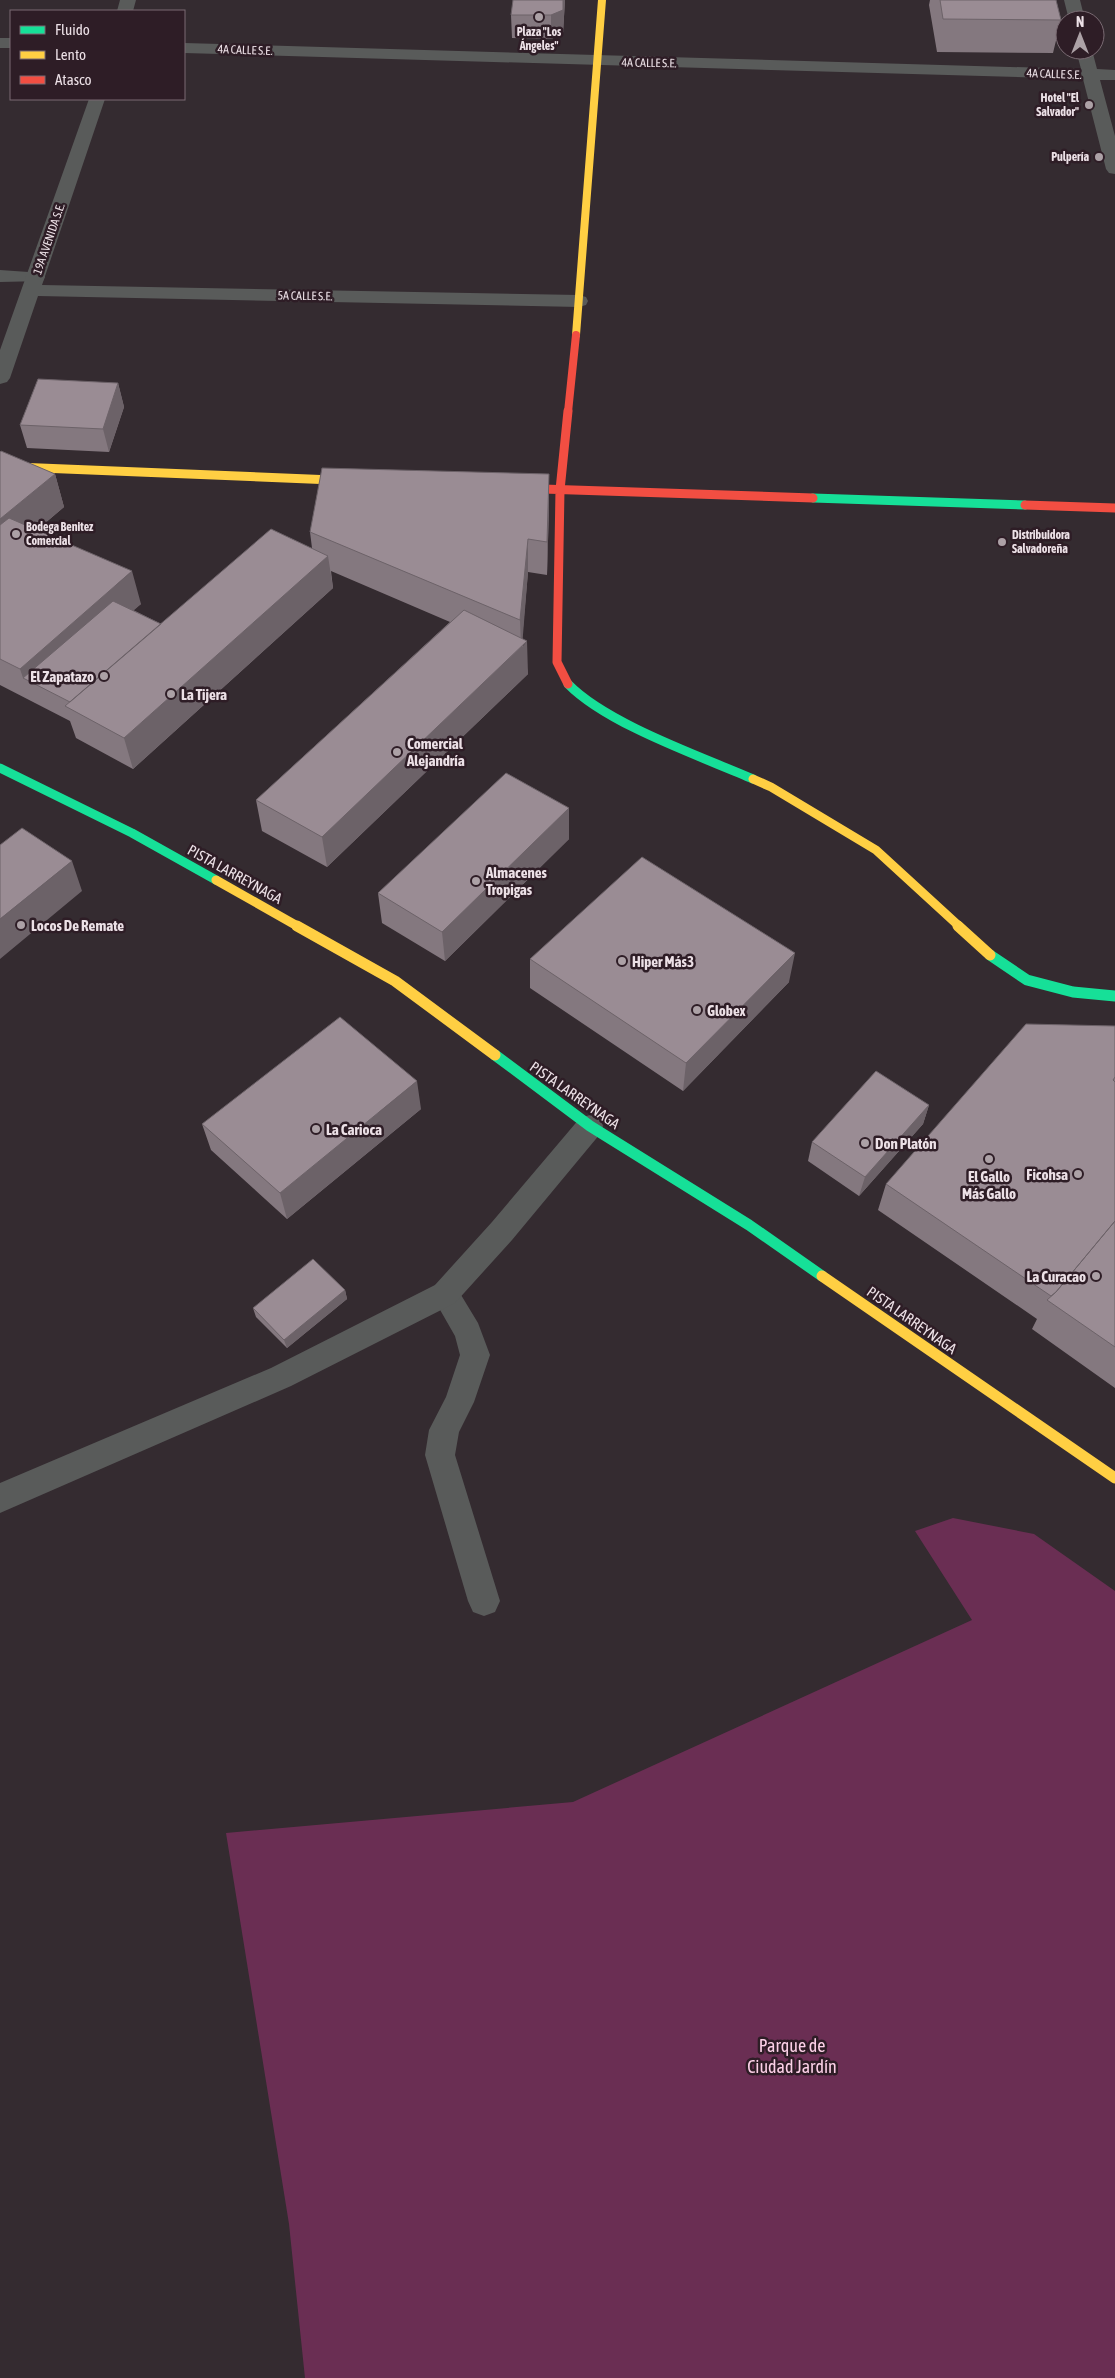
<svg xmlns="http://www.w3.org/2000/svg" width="1115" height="2378" viewBox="0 0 1115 2378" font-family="'Asap Condensed',sans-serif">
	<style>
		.green { fill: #6a2e53 }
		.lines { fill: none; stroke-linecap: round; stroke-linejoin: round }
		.lane { fill: #595b5a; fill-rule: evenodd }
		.street { fill: #595b5a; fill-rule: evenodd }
		.fast-far1 { stroke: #16e098; stroke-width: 9 }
		.fast { stroke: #16e098; stroke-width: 11 }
		.slow-far2 { stroke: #ffcf43; stroke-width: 8 }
		.slow-far1 { stroke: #ffcf43; stroke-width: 9 }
		.slow { stroke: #ffcf43; stroke-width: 11 }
		.jam-far1 { stroke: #f24e42; stroke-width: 8 }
		.jam { stroke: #f24e42; stroke-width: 9 }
		.wall { fill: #84787f }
		.shaded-wall { fill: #6c6268 }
		.building { fill: #9a8c94; stroke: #6c6268 }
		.poi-dot { fill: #aca1a6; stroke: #2e1d26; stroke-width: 2 }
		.labels { text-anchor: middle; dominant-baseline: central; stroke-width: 5; stroke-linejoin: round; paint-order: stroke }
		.far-poi-label { font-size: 12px; font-weight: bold; fill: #ece0e6; stroke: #2e1d26; text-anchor: end }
		.far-street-label { font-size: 12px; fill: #ece0e6; stroke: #2e1d26 }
		.poi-label { font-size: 15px; font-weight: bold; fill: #ece0e6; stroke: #2e1d26; text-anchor: start }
		.street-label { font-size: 15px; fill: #ece0e6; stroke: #2e1d26 }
		.near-park-label { font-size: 18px; fill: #fcd0e7; stroke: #2e1d26 }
	</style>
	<rect width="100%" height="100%" fill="#342b30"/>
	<path class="green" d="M953,1518L1034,1534L1115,1591V2378H305L289,2224L226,1833L573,1802L972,1620L915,1531Z"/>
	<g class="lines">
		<path class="lane" d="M0,270L43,273L45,277L43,281L0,282Z
			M445,1281L455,1285L478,1323L490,1355L474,1402L459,1432L455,1455L500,1601L495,1612L484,1616L473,1612L468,1601L425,1455L429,1430L446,1397L460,1355L455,1336L431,1294L435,1285Z"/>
		<path class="street" d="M120,0H136L133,11H117Z
			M1064,0H1080L1085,20H1069Z
			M0,38H11V48H0Z
			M184,43L1081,69L1076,50H1092L1097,69L1115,70V80H1100L1115,136V174L1109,173L1106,169L1083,79L184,53Z
			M89,99H105L42,285L579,295L586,297L588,301L586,305L579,307L38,296L10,378L7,382L0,384V350Z
			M590,1115L600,1118L603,1126L600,1134L512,1240L455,1303L291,1386L0,1513V1483L271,1368L435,1285L492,1222L580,1118Z"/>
		<path class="fast-far1" d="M813,498L1025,505
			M568,684C607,724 700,756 753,779
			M0,768L132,833L216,880"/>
		<path class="fast" d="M990,955L1027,980L1073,992L1115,996
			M495,1055L590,1126L749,1225L822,1276"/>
		<path class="slow-far2" d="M576,335L602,0"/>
		<path class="slow-far1" d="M0,461L16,467L357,481
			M753,779L771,787L876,850L960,927
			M216,880L299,927"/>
		<path class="slow" d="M297,926L395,981L495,1055
			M958,926L990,955
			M822,1276L1115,1478"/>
		<path class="jam-far1" d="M568,412L576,335"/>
		<path class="jam" d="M543,489L813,498
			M1025,505L1115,508
			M568,684L557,662L560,490L568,411"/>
	</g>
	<path class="wall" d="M565,0L563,33L551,39L512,38L511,15Z
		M930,0H1056L1061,20L1053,53L937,52L929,5Z
		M118,383L124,407L109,452L27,448L20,425Z
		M0,452L55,474L64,507L37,530L141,604L133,610L161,624L312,548L310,532L549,474V507L547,575L528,572L522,639L528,674L327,867L262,831L256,800L450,622L331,571L333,588L133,769L76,738L70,721L0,685Z
		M569,808V839L445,961L382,923L378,893Z
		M530,959L789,982L683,1091L530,988Z
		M1115,1026V1388L1032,1329L1037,1319L878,1210L886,1184Z
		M929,1105L923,1124L859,1196L808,1161L812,1142Z
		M421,1109L287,1219L211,1150L202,1124Z
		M345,1290L347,1299L287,1348L256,1317L253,1308Z"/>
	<path class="shaded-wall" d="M563,0H565L563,33L551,39V15Z
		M118,383L124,407L109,452L103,429Z
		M55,474L64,507L0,561V519Z
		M549,474V507L547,575V542Z
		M528,539V572L522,647L527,641L528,674L327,867L322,837L521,647L520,620Z
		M328,556L333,588L133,769L124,738Z
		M132,571L141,604L45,689L23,678L20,669Z
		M569,808V839L445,961L442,932Z
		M72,861L82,891L0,959V919Z
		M795,953L789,982L683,1091L686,1063Z
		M417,1081L421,1109L287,1219L280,1193Z
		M929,1105L923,1124L859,1196L865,1177Z
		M345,1290L347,1299L287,1348L284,1340Z"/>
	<path class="building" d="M513,0H563V10L551,15H511Z
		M940,0H1056L1061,20L943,19Z
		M38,379L118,383L103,429L20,425Z
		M1,451L55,474L0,519V452Z
		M322,468L549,474L547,542L528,539L520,620L310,532Z
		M9,518L132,571L20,669L0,659V525Z
		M271,529L328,556L124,738L65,706Z
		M113,601L161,624L70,702L23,678Z
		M464,610L527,641L322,837L256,800Z
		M506,773L569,808L442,932L378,893Z
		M22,828L72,861L0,919V845Z
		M642,857L795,953L686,1063L530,959Z
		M340,1017L417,1081L280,1193L202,1124Z
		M1026,1024L1115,1026V1077L1113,1080L1115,1082V1221L1056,1292L1051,1296L886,1184Z
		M876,1071L929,1105L865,1177L812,1142Z
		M1115,1221V1347L1047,1300L1056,1292Z
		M313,1259L345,1290L284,1340L253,1308Z"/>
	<g class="poi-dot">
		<circle cx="539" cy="17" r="5"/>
		<circle cx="1089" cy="105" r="5"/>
		<circle cx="1099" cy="157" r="5"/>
		<circle cx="16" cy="534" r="5"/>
		<circle cx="1002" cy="542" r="5"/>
		<circle cx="104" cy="676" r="5"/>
		<circle cx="171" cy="694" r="5"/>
		<circle cx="397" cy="752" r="5"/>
		<circle cx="476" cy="881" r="5"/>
		<circle cx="21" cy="925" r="5"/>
		<circle cx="622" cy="961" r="5"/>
		<circle cx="697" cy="1010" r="5"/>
		<circle cx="316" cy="1129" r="5"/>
		<circle cx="865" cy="1143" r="5"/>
		<circle cx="989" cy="1159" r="5"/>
		<circle cx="1078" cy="1174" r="5"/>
		<circle cx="1096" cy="1276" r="5"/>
	</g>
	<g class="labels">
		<g class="far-poi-label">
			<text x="539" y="32" text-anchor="middle">Plaza "Los<tspan x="539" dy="14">Ángeles"</tspan></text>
			<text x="1079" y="98">Hotel "El<tspan x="1079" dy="14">Salvador"</tspan></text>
			<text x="1089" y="157">Pulpería</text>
			<text x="26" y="527" text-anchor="start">Bodega Benitez<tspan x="26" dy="14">Comercial</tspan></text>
			<text x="1012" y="535" text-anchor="start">Distribuidora<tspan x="1012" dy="14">Salvadoreña</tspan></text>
		</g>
		<g class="far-street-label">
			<text transform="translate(245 50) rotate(2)">4A CALLE S.E.</text>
			<text transform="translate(649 63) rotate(1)">4A CALLE S.E.</text>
			<text transform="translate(1054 74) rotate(2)">4A CALLE S.E.</text>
			<text transform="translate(49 239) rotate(-71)">19A AVENIDA S.E.</text>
			<text transform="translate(305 296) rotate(1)">5A CALLE S.E.</text>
		</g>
		<g class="poi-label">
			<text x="94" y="676" text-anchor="end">El Zapatazo</text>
			<text x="181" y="694">La Tijera</text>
			<text x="407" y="743">Comercial<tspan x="407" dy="17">Alejandría</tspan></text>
			<text x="486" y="872">Almacenes<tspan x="486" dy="17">Tropigas</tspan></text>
			<text x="31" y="925">Locos De Remate</text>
			<text x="632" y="961">Hiper Más3</text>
			<text x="707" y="1010">Globex</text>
			<text x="326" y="1129">La Carioca</text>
			<text x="875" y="1143">Don Platón</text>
			<text x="1068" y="1174" text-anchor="end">Ficohsa</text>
			<text x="989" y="1176" text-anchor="middle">El Gallo<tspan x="989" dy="17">Más Gallo</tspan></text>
			<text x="1086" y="1276" text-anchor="end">La Curacao</text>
		</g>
		<g class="street-label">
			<text transform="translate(235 874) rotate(29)">PISTA LARREYNAGA</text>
			<text transform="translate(575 1095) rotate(35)">PISTA LARREYNAGA</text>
			<text transform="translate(912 1320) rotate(35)">PISTA LARREYNAGA</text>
		</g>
		<g class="near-park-label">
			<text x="792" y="2045">Parque de<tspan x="792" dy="21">Ciudad Jardín</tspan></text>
		</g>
	</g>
	<rect x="10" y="10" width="175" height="90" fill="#2e1d26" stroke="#7a6b73"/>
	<rect x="20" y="26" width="25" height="8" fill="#16e098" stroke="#7a6b73"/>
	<text x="55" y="35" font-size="15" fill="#ece0e6">Fluido</text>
	<rect x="20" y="51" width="25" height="8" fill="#ffcf43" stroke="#7a6b73"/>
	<text x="55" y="60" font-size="15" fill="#ece0e6">Lento</text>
	<rect x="20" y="76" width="25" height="8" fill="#f24e42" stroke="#7a6b73"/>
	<text x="55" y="85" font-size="15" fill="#ece0e6">Atasco</text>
	<g transform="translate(1080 35)"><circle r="24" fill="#2e1d26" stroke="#7a6b73"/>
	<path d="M0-4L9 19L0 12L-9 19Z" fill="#aca1a6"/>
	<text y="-8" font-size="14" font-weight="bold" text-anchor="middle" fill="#ece0e6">N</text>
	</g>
</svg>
